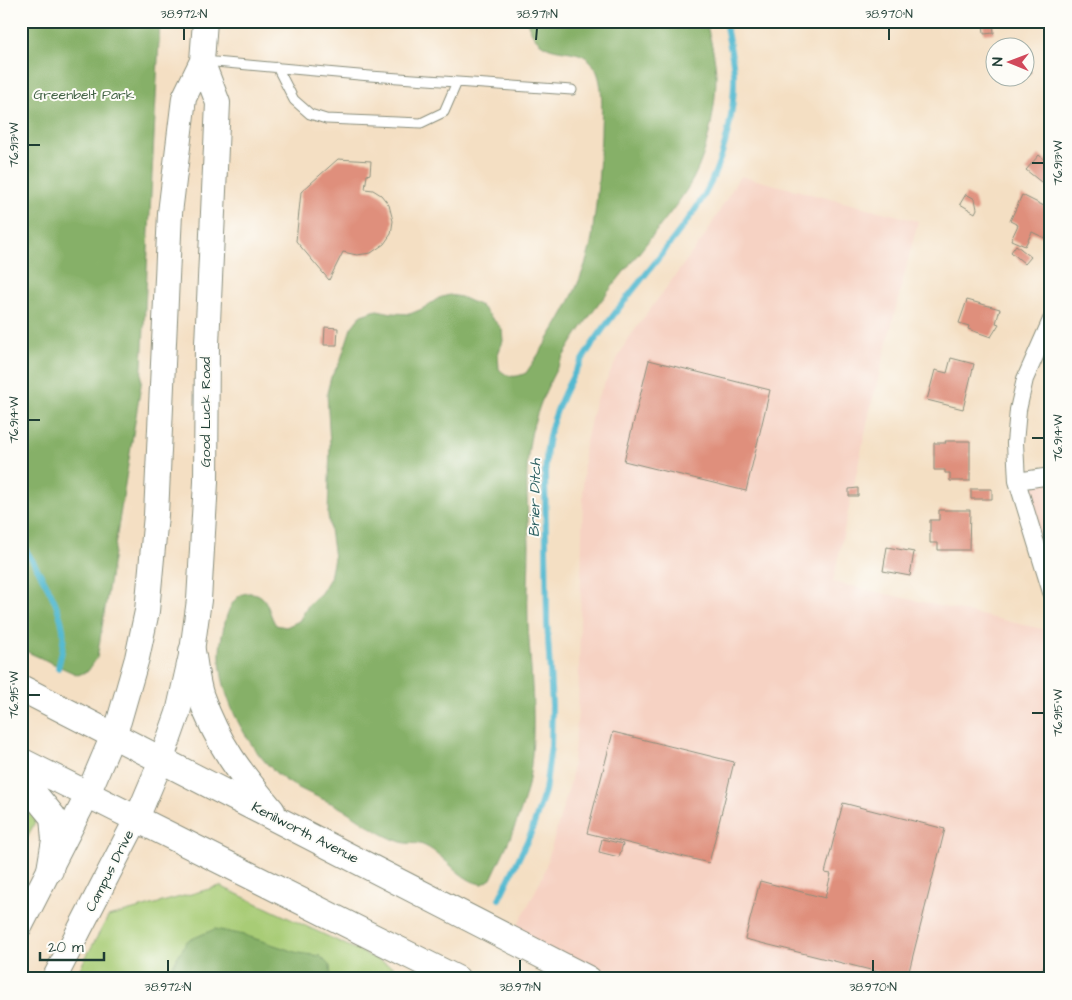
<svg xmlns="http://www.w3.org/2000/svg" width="1072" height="1000" viewBox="0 0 1072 1000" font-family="'Architects Daughter',sans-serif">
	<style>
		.built { fill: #f6d2c3 }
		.green { fill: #a8cc76; stroke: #648455 }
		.forest { fill: #86b067; stroke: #52764e }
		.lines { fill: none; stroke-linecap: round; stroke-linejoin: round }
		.stream { stroke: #52b9d0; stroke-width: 6 }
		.building { fill: #df8f7c }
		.service-casing { stroke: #8a8e7c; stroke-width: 11 }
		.minor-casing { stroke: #8a8e7c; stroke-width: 18 }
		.secondary-casing { stroke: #8a8e7c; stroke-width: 26 }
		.primary-casing { stroke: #8a8e7c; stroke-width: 28 }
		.service { stroke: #fff; stroke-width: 9 }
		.minor { stroke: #fff; stroke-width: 16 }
		.secondary { stroke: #fff; stroke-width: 24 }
		.primary { stroke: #fff; stroke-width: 26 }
		.ticks { fill: none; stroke: #1f3d34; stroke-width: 2 }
		.labels { text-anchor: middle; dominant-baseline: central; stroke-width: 4; stroke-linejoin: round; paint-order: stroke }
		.park-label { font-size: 14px; fill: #416144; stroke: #fdfcf7 }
		.street-label { font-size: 14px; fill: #1f3d34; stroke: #fdfcf7 }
		.water-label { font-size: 15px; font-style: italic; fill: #2e6263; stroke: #fdfcf7 }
		.neatline { fill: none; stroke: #1f3d34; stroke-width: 2 }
		.ticks-label { font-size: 12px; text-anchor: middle; fill: #1f3d34 }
	</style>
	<rect width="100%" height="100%" fill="#fdfcf7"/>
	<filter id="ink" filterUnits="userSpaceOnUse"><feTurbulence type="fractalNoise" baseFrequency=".02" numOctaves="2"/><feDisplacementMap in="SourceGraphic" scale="10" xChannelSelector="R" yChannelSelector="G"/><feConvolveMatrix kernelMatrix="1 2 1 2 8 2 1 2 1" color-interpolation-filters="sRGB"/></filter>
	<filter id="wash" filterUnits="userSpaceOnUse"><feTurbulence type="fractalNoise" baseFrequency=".0096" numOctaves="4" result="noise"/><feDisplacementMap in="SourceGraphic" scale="20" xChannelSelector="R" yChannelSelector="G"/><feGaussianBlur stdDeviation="1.12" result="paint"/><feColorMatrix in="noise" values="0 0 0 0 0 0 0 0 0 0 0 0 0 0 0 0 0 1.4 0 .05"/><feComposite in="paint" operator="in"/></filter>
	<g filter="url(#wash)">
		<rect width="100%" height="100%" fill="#f4dfc3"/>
		<path class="built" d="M740,176L918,221L870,410L833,582L1051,631V979H588L511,939L543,876L571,780L578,712L584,450L595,402L626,342L706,234Z
			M1051,476V592L1017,481Z"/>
		<path class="green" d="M21,771L44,803L21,851Z
			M220,886L419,979H74L108,917Z"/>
		<path class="forest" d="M21,21H160L141,385L97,658L88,671L78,675L21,649Z
			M527,21H706C710,39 716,58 716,76C716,107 708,151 693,179C682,199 667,217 653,235C609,292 558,347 536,417C522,458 528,502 529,545C529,571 527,597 528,624C531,678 538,731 528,785C521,818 505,849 491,879L483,884C460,883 443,851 420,844C414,843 407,844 401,842C378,835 360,818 339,807C322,798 301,791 285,780C250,755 218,695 220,652C220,643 223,631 225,622C228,610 235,592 250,593C269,593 267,612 276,625L286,627L299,621L309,604L321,593L330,578L334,558L328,515L330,445L327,393L331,377L340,362L351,328L361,315L377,310L392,313L410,314L422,309L439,298L449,295L461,297L481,306L502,329L503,341L498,354L499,369C508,378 515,378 526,373C553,333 580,291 591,244C593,234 593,223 595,214C598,187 600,161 601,134C601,114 605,83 594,66C578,39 540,66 527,21Z
			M215,929L244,935L298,953L320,956L330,966L331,979H168L172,966L187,941Z"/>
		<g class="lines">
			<path class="stream" d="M21,542C37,569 58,598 63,629C65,642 61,656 58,668
				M499,899L531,833L545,791L551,746L552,705L547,622L545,475C546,457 547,439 553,422C574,355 626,301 668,246C683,226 700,206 710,184C726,150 735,110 734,73C733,56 728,38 725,21"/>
		</g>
		<g id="blocks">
			<path class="building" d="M983,21H993L994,33L984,34Z
				M1024,61L1032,72L1024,78Z
				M1051,154V190L1026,170L1039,155L1046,161Z
				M338,159L371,161L370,174L367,175L365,189L373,190L381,195L389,205L393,221L391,234L384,244L371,253L357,255L343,252L329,280L296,241L301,192Z
				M966,194L975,199L977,209L975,213L960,204Z
				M1022,195L1050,209L1046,218L1051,220V228L1045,238L1032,232L1025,246L1011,240L1018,225L1010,221Z
				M1016,245L1031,257L1025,264L1011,252Z
				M967,300L1000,309L996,323L999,324L991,337L968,329L969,326L959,323Z
				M325,327L338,328L337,345H324Z
				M951,358L974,364L963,409L927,400L935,370L947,373Z
				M649,360L770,390L746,491L624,461Z
				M945,441H970V481H950V473H945V470H934V443H946Z
				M858,488V496H849V489Z
				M971,489H992V499H971Z
				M939,510H970L969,550H938V543H930V520H939Z
				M887,547L914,552L910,576L883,571Z
				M613,732L734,762L709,863L587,833Z
				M843,803L945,829L907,979L745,939L760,881L825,898L831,874L825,873Z
				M602,839L623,844L619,857L599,852Z"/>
		</g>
	</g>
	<g filter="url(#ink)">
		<use href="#blocks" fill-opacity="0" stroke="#8a8e7c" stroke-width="1"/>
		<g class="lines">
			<g class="service-casing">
				<path id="service" d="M204,61L370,76L572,90
					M277,67L294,100L310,114L326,119L421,123L444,112L457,82"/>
			</g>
			<g class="minor-casing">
				<path id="minor" d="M1051,320L1025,379L1018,410L1015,443L1017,481L1051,592
					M1017,481L1051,476
					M1049,979L1051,971"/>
			</g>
			<g class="secondary-casing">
				<path id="secondary" d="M21,925L88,794L119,721L137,658L147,611L156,515L170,213L184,98L202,61L205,21
					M54,979L137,818L161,761L178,713L192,651L199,600L206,482L207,344L218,103L202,61"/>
			</g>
			<g class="primary-casing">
				<path id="primary" d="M192,651C195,666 196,683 201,697C218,745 240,773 272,811
					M21,688L588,979
					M21,761L457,979
					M21,778L53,817L55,840L50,870"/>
			</g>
			<use href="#service" class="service"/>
			<use href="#minor" class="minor"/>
			<use href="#secondary" class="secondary"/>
			<use href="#primary" class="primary"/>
		</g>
	</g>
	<path class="ticks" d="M184,40V28M536,40L537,28M889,40V28M28,145H40M1032,163H1044M28,420H40M1032,438H1044M28,695H40M1032,713H1044M168,972V960M520,972V960M873,972V960"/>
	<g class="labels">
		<g class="park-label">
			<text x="84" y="95">Greenbelt Park</text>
		</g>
		<g class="street-label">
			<text transform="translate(206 412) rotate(-90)">Good Luck Road</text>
			<text transform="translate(305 833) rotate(27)">Kenilworth Avenue</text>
			<text transform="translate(110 871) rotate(-63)">Campus Drive</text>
		</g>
		<g class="water-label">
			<text transform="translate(535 498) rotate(-89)">Brier Ditch</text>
		</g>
	</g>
	<rect width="1072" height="1000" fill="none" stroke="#fdfcf7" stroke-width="55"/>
	<g transform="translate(1010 62) rotate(271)"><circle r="24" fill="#fdfcf7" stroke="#a4b0a9"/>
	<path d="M0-4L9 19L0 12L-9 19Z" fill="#d1495b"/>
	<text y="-8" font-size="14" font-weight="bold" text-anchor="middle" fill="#1f3d34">N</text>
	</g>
	<path d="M40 952v8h64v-8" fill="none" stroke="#1f3d34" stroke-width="2.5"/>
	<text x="48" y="952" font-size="15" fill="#1f3d34" stroke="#fdfcf7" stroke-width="4" paint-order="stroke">20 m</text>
	<rect x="28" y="28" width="1016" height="944" class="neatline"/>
	<g class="ticks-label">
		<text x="184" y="18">38.972°N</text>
		<text x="537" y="18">38.971°N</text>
		<text x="889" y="18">38.970°N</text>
		<text transform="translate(14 145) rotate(-90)" y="4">76.913°W</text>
		<text transform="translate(1058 163) rotate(-90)" y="4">76.913°W</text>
		<text transform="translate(14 420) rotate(-90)" y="4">76.914°W</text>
		<text transform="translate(1058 438) rotate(-90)" y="4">76.914°W</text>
		<text transform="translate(14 695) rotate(-90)" y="4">76.915°W</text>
		<text transform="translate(1058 713) rotate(-90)" y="4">76.915°W</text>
		<text x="168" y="991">38.972°N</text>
		<text x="520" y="991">38.971°N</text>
		<text x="873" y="991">38.970°N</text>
	</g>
</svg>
